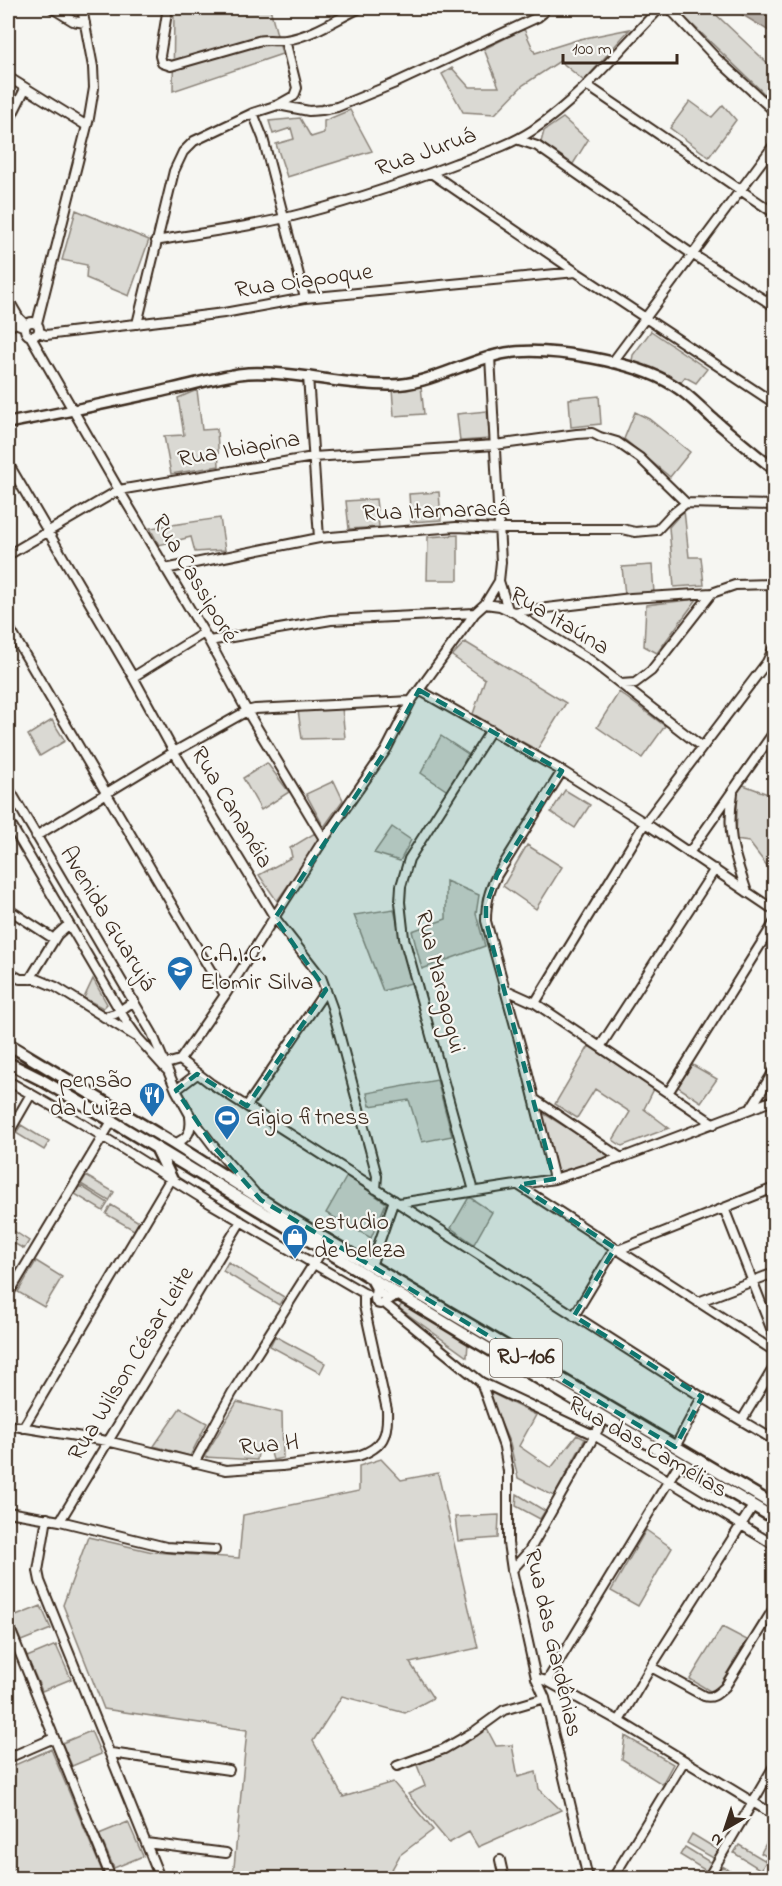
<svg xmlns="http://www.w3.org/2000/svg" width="782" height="1886" viewBox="0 0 782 1886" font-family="'Indie Flower',sans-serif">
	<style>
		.green { fill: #dad9d3; stroke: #8a8278; stroke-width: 1.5 }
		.water { fill: #b6b0a9; stroke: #857a71; stroke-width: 1.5 }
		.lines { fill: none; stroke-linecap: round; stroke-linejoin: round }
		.minor-casing { stroke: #3b2a1e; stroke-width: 12 }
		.major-casing { stroke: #3b2a1e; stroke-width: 14 }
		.highway-casing { stroke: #3b2a1e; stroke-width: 15 }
		.minor { stroke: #f6f6f2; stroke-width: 8 }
		.major { stroke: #f6f6f2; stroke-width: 9 }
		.highway { stroke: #f6f6f2; stroke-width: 10 }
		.marked { fill: #0f766e; fill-opacity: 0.2; stroke: #0f766e; stroke-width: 4.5; stroke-dasharray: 12 8; stroke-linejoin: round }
		.labels { text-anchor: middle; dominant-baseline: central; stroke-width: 4.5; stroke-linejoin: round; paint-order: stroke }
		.shield { fill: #f6f6f2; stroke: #73675e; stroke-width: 1.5 }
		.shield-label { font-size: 22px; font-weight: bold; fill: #3b2a1e }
		.street-label { font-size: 24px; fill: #3b2a1e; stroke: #f6f6f2 }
		.poi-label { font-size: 24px; fill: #3b2a1e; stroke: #f6f6f2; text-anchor: start }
	</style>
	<rect width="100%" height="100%" fill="#f6f6f2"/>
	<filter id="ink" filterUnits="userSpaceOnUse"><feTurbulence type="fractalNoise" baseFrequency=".0167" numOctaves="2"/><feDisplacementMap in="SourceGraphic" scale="12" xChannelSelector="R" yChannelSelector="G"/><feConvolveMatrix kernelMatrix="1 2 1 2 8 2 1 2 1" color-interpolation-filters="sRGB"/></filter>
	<g filter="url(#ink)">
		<path class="green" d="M187,8H270L282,54L173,91L174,12Z
			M675,8H709L774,69V103Z
			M524,29L535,53L580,39L630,29L584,81L560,61L523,85L495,114L463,112L442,74L452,68L469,87H499L484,49Z
			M690,101L712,117L723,105L736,120L709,157L670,128Z
			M350,110L372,151L287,177L276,144L294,139L291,128L273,134L269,121L300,118L311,137L324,133V121Z
			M563,118L588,140L573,164L541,142L544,131Z
			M76,210L149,240L129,296L86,278L87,265L62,260Z
			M651,331L707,369L696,383L685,377L681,382L632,361L633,355Z
			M421,386L424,414L394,416L392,389Z
			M197,390L202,430L217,429L219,466L171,474L164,436L184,435L178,398Z
			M599,396L601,424L571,427L569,399Z
			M487,411L490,439L460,441L457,414Z
			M635,412L649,419L690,452L670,477L624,439Z
			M439,492L441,520L411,522L409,494Z
			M376,499L379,527L349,529L346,501Z
			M684,510L689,557H701L704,585L674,587L669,527Z
			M220,518L225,550L195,552L191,537L159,545L150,528Z
			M458,535V580H427L428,537Z
			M652,565L654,593L625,595L622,567Z
			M697,599L657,653L644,646L646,605Z
			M465,642L566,703L537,750L473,714L485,679L452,656Z
			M619,692L665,726L642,758L597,727Z
			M342,708L345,738L302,739L298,710Z
			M52,720L65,741L40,756L28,735Z
			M441,736L468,754L449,792L421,773Z
			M267,763L289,792L261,810L243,778Z
			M334,781L343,800L324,827L306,794Z
			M738,783L768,794L774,786V875L749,842L736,840Z
			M565,790L590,805L575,828L551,812Z
			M392,827L411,840L400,861L374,853Z
			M315,833L319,841L277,901L259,875L292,857L290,848Z
			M527,845L562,867L536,909L503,886Z
			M446,881L479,895L476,914L485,946L422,969L412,931L446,919Z
			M394,909L411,983L383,991L354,915Z
			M93,979L107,1004L103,1008L84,998Z
			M589,1046L654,1089L644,1109L669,1128L622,1146L613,1140L630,1112L595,1089L577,1118L555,1104Z
			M691,1064L717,1079L701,1102L678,1087Z
			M437,1080L452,1136L422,1142L409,1100L370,1106L367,1093Z
			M543,1113L608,1153L609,1156L561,1174L554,1170L541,1116Z
			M21,1125L49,1142L44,1150L16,1133Z
			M86,1176L114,1192L109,1201L81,1184Z
			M347,1176L386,1203L371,1238L326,1213Z
			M81,1186L108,1203L103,1211L75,1194Z
			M469,1197L492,1212L474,1244L451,1228Z
			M111,1205L139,1222L134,1230L106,1214Z
			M8,1227L29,1241L24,1249L8,1240Z
			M36,1261L62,1277L44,1307L18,1292Z
			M228,1262L284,1297L279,1305L223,1271Z
			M402,1304L468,1343L467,1357L399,1308Z
			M275,1336L325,1363L320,1373L270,1346Z
			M487,1391L536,1415L519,1446L551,1468L577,1435L585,1439L554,1496L518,1478L510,1444Z
			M237,1402L282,1413L283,1458L273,1460L269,1446H259L257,1460L204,1457Z
			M180,1408L207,1423L190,1456L154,1446Z
			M381,1459L401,1480L438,1473L478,1648L410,1663L433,1698L405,1713L342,1696L313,1741L343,1797L393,1782L433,1830L400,1855L387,1878H233L247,1730L104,1709L63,1605L88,1537L153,1552L239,1558L243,1515L359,1491V1466Z
			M517,1494L545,1511L540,1519L516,1506Z
			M499,1515L498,1538L458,1541L455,1517Z
			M646,1530L672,1548L638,1606L611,1591Z
			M41,1606L51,1629L21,1641L11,1618Z
			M722,1627L747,1640L718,1688L710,1691L690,1679Z
			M56,1645L71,1679L42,1691L27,1657Z
			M487,1729L496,1746L512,1745L518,1777L536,1772L539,1789L561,1810L478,1847L469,1832L449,1843L408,1794L425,1786L417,1765Z
			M91,1731L101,1754L72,1766L62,1743Z
			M625,1736L673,1764L662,1784L622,1759Z
			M51,1749L105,1878H8V1768Z
			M128,1822L143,1856L114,1868L99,1834Z
			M774,1828V1848L769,1858L761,1853Z
			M692,1834L720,1851L715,1859L687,1843Z
			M739,1845L766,1861L761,1870L734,1853Z
			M685,1847L713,1864L708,1872L680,1855Z
			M722,1866L743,1878H723L717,1875Z"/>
		<path class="water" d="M731,8H774V34Z"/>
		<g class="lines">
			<g class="minor-casing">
				<path id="minor" d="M52,8L73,21L85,23
					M170,8L167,13L160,56L162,63L171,66L258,41C267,39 277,41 286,40C312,36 337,19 360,8
					M669,8L717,59L774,111
					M8,77L87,126
					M588,86L774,213
					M278,105L309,111L322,110L337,107L393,84L538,17L543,13L545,8
					M253,113L263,138L305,298
					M8,123L25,89
					M519,140L537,146L692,254L774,306
					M431,173L576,272L774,403
					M156,241C199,233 243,228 285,218C343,204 399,185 454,164C481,154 509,146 533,130C582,97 619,50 660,8
					M8,299L19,318L26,325
					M25 329a7 7 0 1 1 14 0a7 7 0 1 1-14 0Z
					M37,323L89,118L94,88L93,67L82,8
					M137,324L174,171L183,152L194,141L253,113L278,105L294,96L297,88L285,40
					M8,328L15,323L25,327
					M39,332L46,335L224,313L305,298L576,272
					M31,337L119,490L209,641L247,711L324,839
					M612,363L774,145
					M308,376L319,538
					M8,463L133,677L174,752L275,918L321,977L332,1007L377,1176L376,1189
					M8,555L119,490L313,457L495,445L577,434L592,433L600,437L617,442L640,458L686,503
					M165,569L319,538L366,534L456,527L500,529H622L635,532L657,530L671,515L686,503L774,505
					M499,581L508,609
					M485,604L499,581L501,562L490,356
					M513,612L631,598L712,593
					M8,626L225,995
					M209,641L331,620L475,613
					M133,677L204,633
					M621,684L635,683L651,671L712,593L735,585L774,584
					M419,690L562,771L645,823L774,910
					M8,787L152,1033L176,1090L190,1115L215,1148L254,1192
					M733,793C726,834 734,854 747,892
					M8,820L126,1021L138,1038L166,1069
					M36,836L174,752L247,711L255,709L411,701L475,613L485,604L500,606L513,612L590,660L702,747
					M689,853L774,732
					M8,909L54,939
					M8,972L20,979H37L56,987L135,1036
					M30,979L57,935L69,924
					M504,989L535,1003L714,1124
					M535,1003L645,823L767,662L774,647
					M104,1017L115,1014L134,1001
					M600,1047L715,869
					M180,1060L225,995L324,839L386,750L411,701
					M166,1064L180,1060L210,1083L702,1397L774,1440
					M8,1081L78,1121L208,1202L367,1295
					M176,1090L197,1074
					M668,1093L774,923
					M534,1099L621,1158
					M247,1106L326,990
					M751,1108L774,1071
					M8,1134L31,1094
					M174,1144C188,1138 192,1132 190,1117
					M554,1179L525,1062L486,921C486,903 489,891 497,875L562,771
					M518,1185L774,1351
					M474,1191L404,938L400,902L401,886L409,859L491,730
					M399,1203L554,1179L621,1158L774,1100
					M724,1208L774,1336
					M618,1250L774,1188
					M371,1266L394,1200
					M375 1299a5 5 0 1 1 10 0a5 5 0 1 1-10 0Z
					M8,1295L112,1121
					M698,1302L774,1273
					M384,1303L481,1382L594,1435L774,1545
					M574,1316L615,1248
					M481,1382L504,1447L508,1471V1543L512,1570L536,1678L545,1698L588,1878
					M742,1420L774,1367
					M8,1425L107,1441L226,1470L282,1466L358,1456C384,1447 388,1435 387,1410L364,1306V1293
					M23,1428L171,1178
					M675,1447L702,1397
					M194,1463L232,1393L323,1249
					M8,1512L60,1521L241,1221
					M47,1518L38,1571L40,1581L160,1878
					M60,1521L166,1547L215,1550
					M512,1570L529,1551L605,1417
					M8,1624L111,1878
					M651,1667L704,1696C713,1699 718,1693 725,1687L774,1608
					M536,1678L547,1681L619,1721L774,1815
					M547,1681L680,1462
					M619,1721L651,1667L753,1506
					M111,1753L229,1770
					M8,1758L54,1738
					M397,1766L444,1749L475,1731L504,1710L545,1698
					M146,1843L226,1853
					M500,1860L504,1878
					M613,1878L684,1761
					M708,1878L774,1766"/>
			</g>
			<g class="major-casing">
				<path id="major" d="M8,423C63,413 117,401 172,389C197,384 222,375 248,373C295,371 341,385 388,385C428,386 466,360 506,353C548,346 637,362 673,385C687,393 699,406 711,417C732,435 752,452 774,469"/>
			</g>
			<g class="highway-casing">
				<path id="highway" d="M8,1044L174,1144L297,1222L774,1505
					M8,1063L40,1079L112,1121L462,1333L774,1518
					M157,1149L171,1178
					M372,1279L377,1288L376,1295
					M385,1301L390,1297L399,1295"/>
			</g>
			<use href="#minor" class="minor"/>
			<use href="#major" class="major"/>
			<use href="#highway" class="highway"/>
		</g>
	</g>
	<path class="marked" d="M419,690L562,771L497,875L486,906V921L554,1179L518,1185L615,1248L574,1316L702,1397L675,1447L261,1200L215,1148L176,1090L197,1074L247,1106L326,990L275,918L386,750Z"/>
	<defs>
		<g id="school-pin" transform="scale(1.35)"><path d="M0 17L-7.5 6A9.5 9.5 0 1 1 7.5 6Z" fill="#1f6fb2" stroke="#f6f6f2"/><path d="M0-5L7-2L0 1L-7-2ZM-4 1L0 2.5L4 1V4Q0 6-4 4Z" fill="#fff"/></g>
		<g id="restaurant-pin" transform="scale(1.35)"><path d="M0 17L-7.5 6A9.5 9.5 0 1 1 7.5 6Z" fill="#1f6fb2" stroke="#f6f6f2"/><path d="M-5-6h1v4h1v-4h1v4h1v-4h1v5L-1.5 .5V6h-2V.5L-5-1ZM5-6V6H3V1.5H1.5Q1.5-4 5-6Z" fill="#fff"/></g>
		<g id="stadium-pin" transform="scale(1.35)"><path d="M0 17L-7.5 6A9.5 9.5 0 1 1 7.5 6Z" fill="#1f6fb2" stroke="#f6f6f2"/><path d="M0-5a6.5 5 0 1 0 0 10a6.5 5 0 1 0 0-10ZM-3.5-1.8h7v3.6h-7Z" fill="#fff"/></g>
		<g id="shop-pin" transform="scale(1.35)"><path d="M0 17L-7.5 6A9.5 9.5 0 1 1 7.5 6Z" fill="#1f6fb2" stroke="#f6f6f2"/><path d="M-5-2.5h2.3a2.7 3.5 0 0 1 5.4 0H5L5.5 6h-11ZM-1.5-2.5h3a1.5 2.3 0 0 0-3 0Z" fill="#fff"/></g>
	</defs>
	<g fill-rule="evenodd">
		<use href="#school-pin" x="180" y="969"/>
		<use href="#restaurant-pin" x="152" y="1095"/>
		<use href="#stadium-pin" x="227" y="1118"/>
		<use href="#shop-pin" x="295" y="1237"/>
	</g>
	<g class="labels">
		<rect class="shield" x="490" y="1339" width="72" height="38" rx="4.5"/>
		<g class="shield-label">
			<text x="526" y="1358">RJ-106</text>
		</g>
		<g class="street-label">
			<text transform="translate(426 153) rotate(-20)">Rua Juruá</text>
			<text transform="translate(304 282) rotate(-8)">Rua Oiapoque</text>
			<text transform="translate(239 450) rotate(-10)">Rua Ibiapina</text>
			<text transform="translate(436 512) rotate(-2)">Rua Itamaracá</text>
			<text transform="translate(194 579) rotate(59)">Rua Cassiporé</text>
			<text transform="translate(559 622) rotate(31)">Rua Itaúna</text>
			<text transform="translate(231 808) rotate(59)">Rua Cananéia</text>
			<text transform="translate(107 919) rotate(59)">Avenida Guarujá</text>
			<text transform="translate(439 982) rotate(76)">Rua Maragogui</text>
			<text transform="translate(132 1364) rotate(-59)">Rua Wilson César Leite</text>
			<text transform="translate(269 1446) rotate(-5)">Rua H</text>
			<text transform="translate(647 1448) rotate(30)">Rua das Camélias</text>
			<text transform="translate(552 1643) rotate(77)">Rua das Gardênias</text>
		</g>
		<g class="poi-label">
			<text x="200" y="955">C.A.I.C.<tspan x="200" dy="28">Elomir Silva</tspan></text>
			<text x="132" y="1081" text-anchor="end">pensão<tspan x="132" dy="28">da Luiza</tspan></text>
			<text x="246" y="1118">Gigio fitness</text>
			<text x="314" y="1223">estudio<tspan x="314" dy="28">de beleza</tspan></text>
		</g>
	</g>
	<rect width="782" height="1886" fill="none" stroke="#f6f6f2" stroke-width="30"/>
	<rect x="15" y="15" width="752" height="1856" fill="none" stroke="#3b2a1e" stroke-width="2" filter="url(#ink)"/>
	<g transform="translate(725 1829) rotate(219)" stroke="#f6f6f2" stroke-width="4.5" paint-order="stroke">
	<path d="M0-4.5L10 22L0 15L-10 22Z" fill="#3b2a1e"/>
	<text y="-9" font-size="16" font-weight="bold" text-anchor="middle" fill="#3b2a1e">N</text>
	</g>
	<path d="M563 54v9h114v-9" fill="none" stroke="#3b2a1e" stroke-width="3"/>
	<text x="572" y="54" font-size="18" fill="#3b2a1e" stroke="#f6f6f2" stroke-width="4.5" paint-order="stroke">100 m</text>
</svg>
